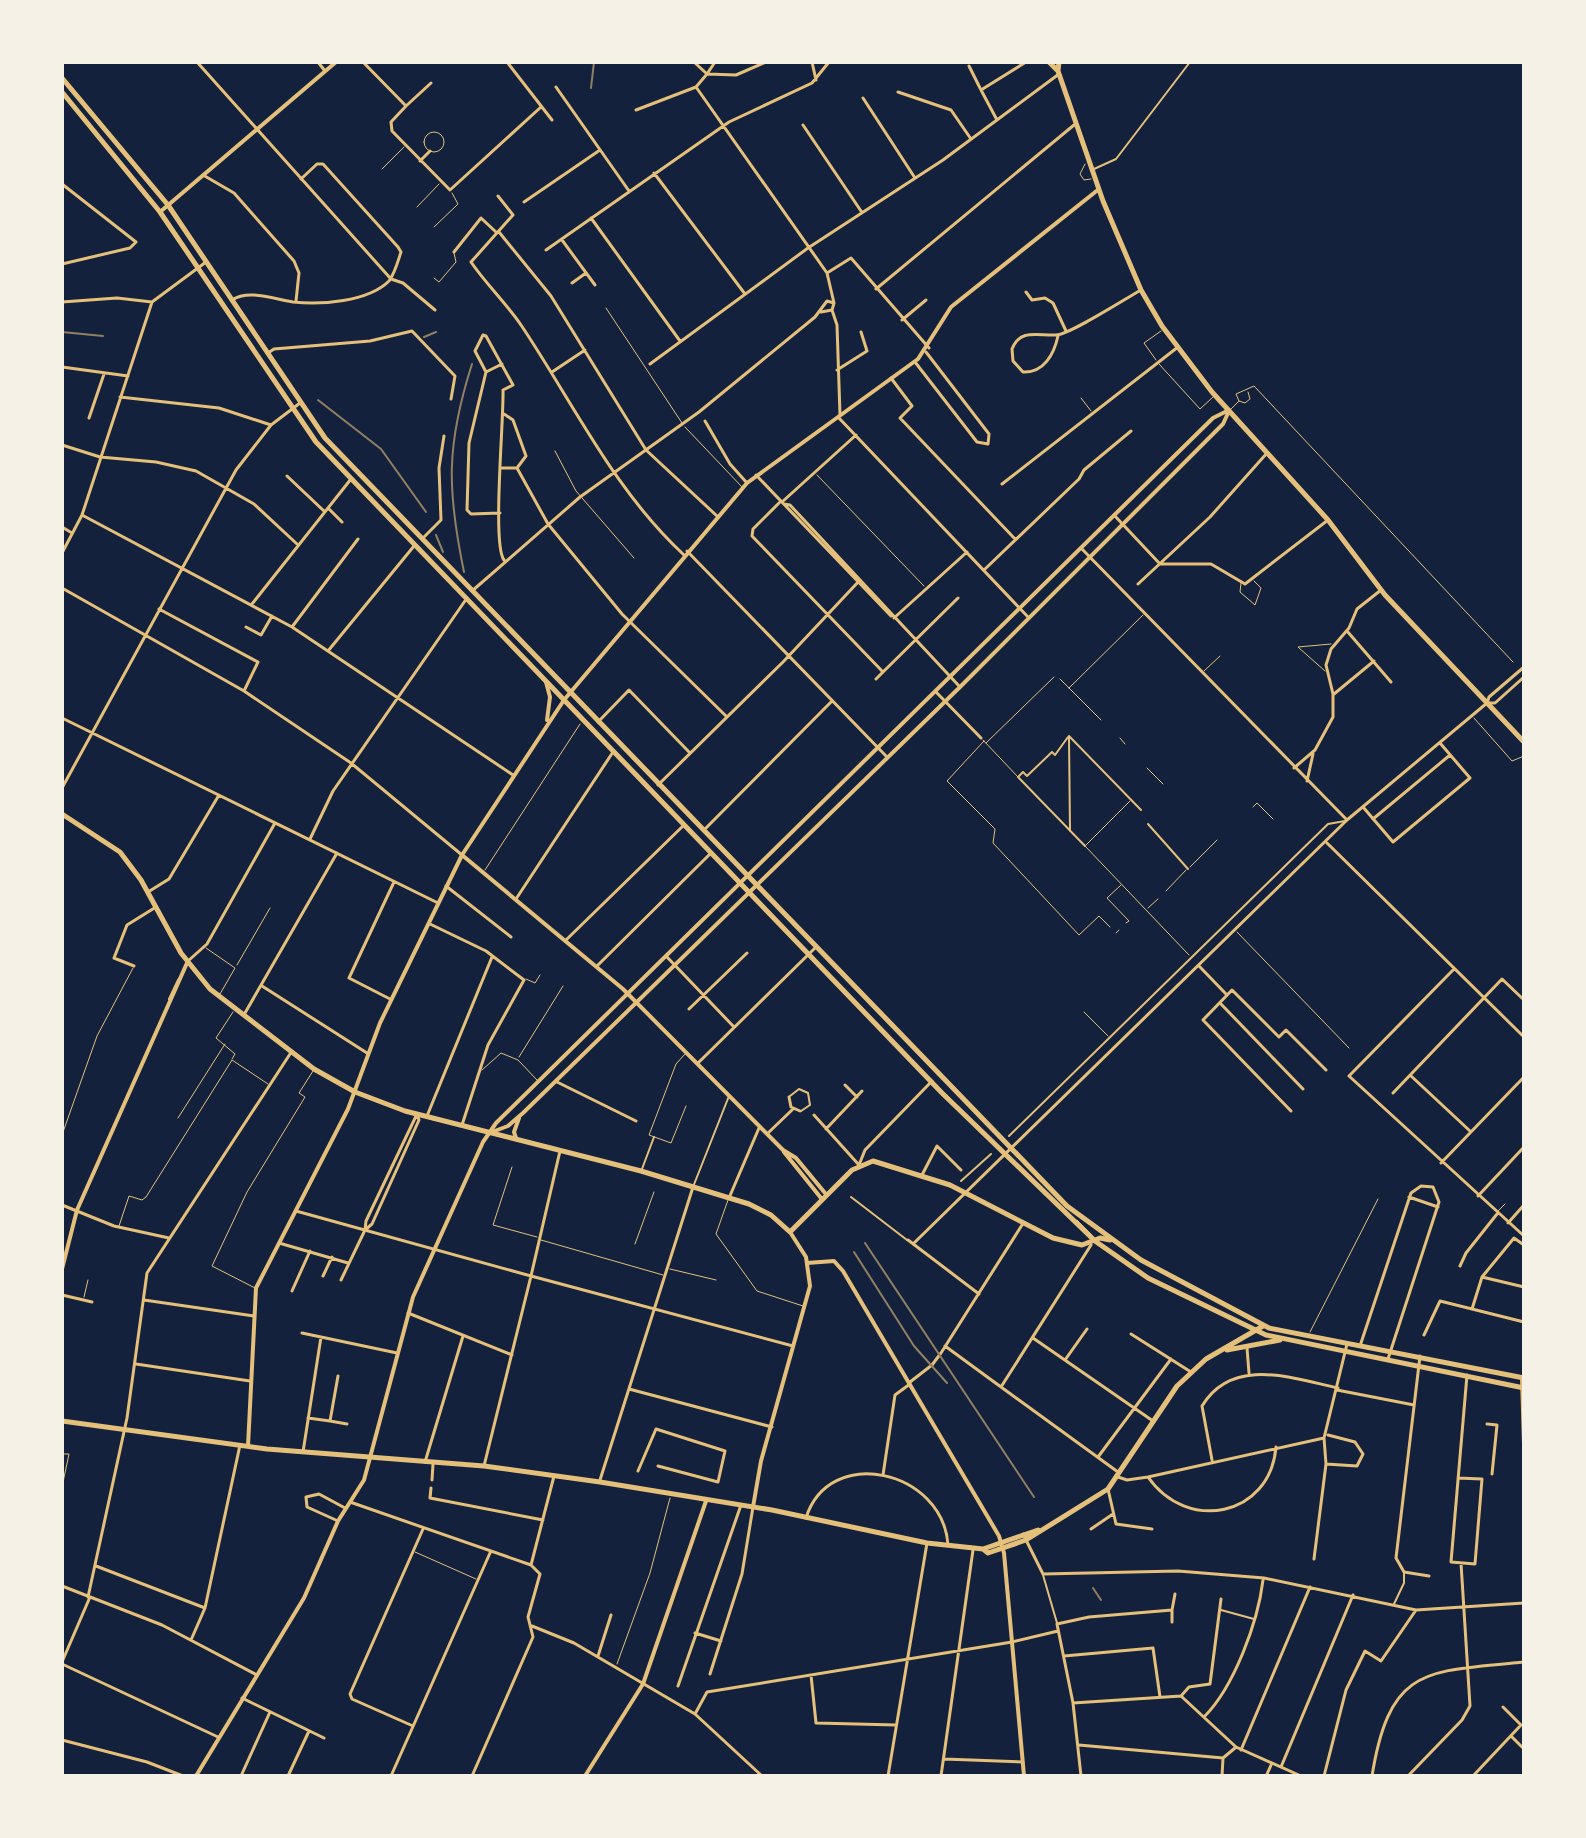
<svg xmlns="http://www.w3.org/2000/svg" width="1586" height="1838" viewBox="0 0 1586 1838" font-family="'Fira Sans',sans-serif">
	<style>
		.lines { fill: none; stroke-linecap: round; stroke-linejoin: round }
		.service { stroke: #e5c07b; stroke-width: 1 }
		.pedestrian { stroke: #e5c07b; stroke-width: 2 }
		.minor { stroke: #e5c07b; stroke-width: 3 }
		.tertiary { stroke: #e5c07b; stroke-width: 4 }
		.secondary { stroke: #e5c07b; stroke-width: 4 }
		.primary { stroke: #e5c07b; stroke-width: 5 }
		.trunk { stroke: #e5c07b; stroke-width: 5 }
		.rail { stroke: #918062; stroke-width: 2 }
	</style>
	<rect width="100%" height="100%" fill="#14213d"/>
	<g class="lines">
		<path class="service" d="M424 142a10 10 0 1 1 20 0a10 10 0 1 1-20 0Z
			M1085,164L1080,174L1084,180L1091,179
			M382,169L404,147
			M417,207L439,184
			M434,227L458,204L452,193
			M434,278L439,282L456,262L454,253
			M606,308L682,423
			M1156,360L1144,343L1161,331
			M1159,364L1200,409L1213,397
			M1081,398L1091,411
			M1239,401L1236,394L1254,386L1513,662
			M1231,409L1239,401L1245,403L1250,399L1248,392
			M685,427L742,487
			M555,451L576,491L634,558
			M817,475L924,586
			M1241,583L1240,592L1255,605L1261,588L1254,581
			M1204,671L1220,656
			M1325,671L1298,647L1331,644
			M1060,679L1101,720
			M1069,688L1143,615
			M1474,718L1512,761L1524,756
			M1120,738L1125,744
			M983,740L1018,777
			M984,741L947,781L995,829L993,843L1079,935L1099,916L1110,927
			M986,743L1054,677
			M1147,768L1163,784
			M1130,801L1085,846L1189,955
			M1253,807L1257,803L1273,819
			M1190,867L1217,840
			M485,870L580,724
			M1121,885L1107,898L1129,921L1126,923
			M1166,891L1186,870
			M1148,908L1158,899
			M1237,932L1349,1048
			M1116,933L1119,930
			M206,948L235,968L220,994
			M237,965L270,908
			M526,979L535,983L540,975
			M1084,1012L1108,1036
			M685,1054L676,1064L649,1135L671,1143L686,1106
			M519,1057L563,986
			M232,1059L235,1054L216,1038L233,1012
			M482,1070L501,1053L518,1060L537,1080
			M178,1118L225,1044
			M62,1135L97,1036L133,968
			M512,1167L493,1225L537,1237
			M728,1200L716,1234L757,1291L803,1306
			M1498,1211L1505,1204
			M1077,1220L1093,1236
			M119,1226L129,1196L142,1200L146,1197L232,1060L268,1084
			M541,1240L663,1275
			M635,1244L654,1192
			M670,1269L716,1280
			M255,1288L212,1266L247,1192L305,1097L299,1093L313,1071
			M84,1297L88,1280
			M1310,1332L1378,1199
			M62,1454H69L62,1487
			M415,1552L476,1579
			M617,1664L650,1573L670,1498"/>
		<path class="pedestrian" d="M1094,169L1116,159L1190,62
			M1069,736L1141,810
			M1069,737L1070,831
			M1019,776L1023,772L1027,776L1052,752L1055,755L1068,737
			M1018,777L1085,846
			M1148,824L1188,869
			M790,1096L799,1089L808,1093L810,1105L801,1111
			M1009,1136L1328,824L1345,821
			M642,1169L654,1137
			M961,1181L991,1154
			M693,1187L729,1096
			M851,1197L907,1240
			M1043,1575L1057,1623
			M1394,1604L1404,1583V1572
			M1221,1610L1254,1619"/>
		<path class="minor" d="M197,62L391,279L403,283L435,310
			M318,62L325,71
			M363,62L406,106L391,122L392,131L450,190L541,107
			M507,62L552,120
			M694,62L707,74L715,62
			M812,62L816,80
			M969,66L980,88
			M556,87L629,191
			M696,87L827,273L834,303
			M898,92L951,110L971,139
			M863,98L915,178
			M406,106L431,83
			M636,110L696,87L707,74L736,75L766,62
			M997,120L981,90L1026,62
			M803,125L861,211
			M420,161L430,151
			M654,173L745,294
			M203,175L234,193L294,261L299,273L296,301
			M62,184L136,242L130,248L62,264
			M498,196L513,215L471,262C486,284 506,303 521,325C574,404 613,489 684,555
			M524,202L600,150
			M591,218L680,341
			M499,232L551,296L646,450L717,516
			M562,240L595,285
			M546,250L729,122L812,83L829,62
			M454,252L481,218L497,233
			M827,273L851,258L929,348
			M572,283L586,273
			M876,289L1074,125
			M1026,292L1032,300L1045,298L1053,303L1066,331
			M232,300C248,289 274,299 293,302C320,305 368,302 389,281C395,273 398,261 401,252L398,247L323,164H317L301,179
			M62,302L117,298L152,302
			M832,310L837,325L840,415
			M821,312L832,310L834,303
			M902,320L926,300
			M1058,336C1054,354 1044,373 1023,372L1013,361L1012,349C1020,328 1039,336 1056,335C1069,335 1125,299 1141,290
			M268,353L274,349L370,341L412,331L455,376L451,399
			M915,362L977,442L988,444L989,434L926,352
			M502,364L486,372L475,351L483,335L486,336L513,385L503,390C504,420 492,544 504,560
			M650,364L808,248L943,160L1059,74
			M62,367L128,376
			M837,370L867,351L861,332
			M486,372L469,443L467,510L471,514L500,513
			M552,372L585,350
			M891,378L912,406L900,418L1015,539
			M120,397L219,408L271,425
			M838,417L1028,617
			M89,418L104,374
			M705,421L730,464L747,483
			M62,445L100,457L156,462L196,471L254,504L297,544
			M501,468H517L526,456L513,420L504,414
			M517,468L548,524L622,614L727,717
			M756,475L891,616
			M287,476L324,511
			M1002,484L1178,347
			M781,501L753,529L752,536L883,672L958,598
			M782,502L856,435
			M784,504L790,505L960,687
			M328,508L342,522
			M82,515L292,627L513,775
			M1114,515L1160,564
			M62,527L72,533
			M422,539L441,520L439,468L444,436
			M1081,548L1347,820
			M687,551L886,756
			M62,553L82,515L152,302L206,262
			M1160,564H1211L1245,584L1328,520
			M984,570L1079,479L1084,470L1131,431
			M1138,584L1210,517L1267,453
			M62,588L244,691L351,763L462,855
			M472,591L580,497L699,412L815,317L827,301L834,303
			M252,604L351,479
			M159,609L258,662L244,691
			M894,618L967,552
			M246,627L261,635L272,616
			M292,627L358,539
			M1347,631L1391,682
			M328,651L414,546
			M876,679L883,672
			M936,692L981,738
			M1334,694L1374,661
			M1487,703H1495L1524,677
			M62,718L438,903
			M598,722L629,690L690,753
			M1294,768L1315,750L1333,717V694L1326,665L1331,649L1349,628L1357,609L1381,590
			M1307,781L1313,754
			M658,785L783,662L860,580
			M62,788L236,470L271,425L300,403
			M1363,807L1393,842L1470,778L1440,743
			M1373,819L1450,755
			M705,829L832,701
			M310,839L333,791L467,598
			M1327,843L1524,1037
			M446,886L511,937
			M148,892L169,879L219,795
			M516,899L613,752
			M430,924L486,951L524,980L488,1045L462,1125
			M566,940L684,825
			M667,957L734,1027
			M188,961L207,944L275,823
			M134,966L114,958L127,925L156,907
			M597,966L711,853
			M1199,966L1227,995
			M1454,969L1349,1076L1524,1236
			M262,986L367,1053
			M390,999L349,978L394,882
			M1220,1003L1303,1089
			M689,1009L747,953
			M245,1013L337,853
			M698,1063L815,948
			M1410,1075L1470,1131
			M557,1082L636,1121
			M845,1085L857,1097
			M1393,1093L1502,979L1524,1000
			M789,1097L791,1107L800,1111
			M1291,1111L1203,1020L1232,990L1279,1037L1286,1030L1326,1070
			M814,1115L859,1165L865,1150L932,1081
			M427,1116L492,957
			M826,1129L862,1091
			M767,1134L793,1109
			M560,1151L531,1276L793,1346
			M1441,1163L1524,1077
			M922,1175L937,1146L961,1170
			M1478,1196L1524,1147
			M1409,1197L1438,1207
			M729,1198L759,1128
			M62,1205L114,1226L169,1238
			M296,1211L531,1276L484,1466
			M1508,1223L1524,1205
			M365,1230L366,1221L417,1114
			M908,1240L979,1294
			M279,1243L348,1263
			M913,1244L1347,820L1487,703L1489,697L1524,667
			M1460,1266L1466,1253L1497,1214
			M323,1276L332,1257
			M1482,1277L1524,1287
			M341,1280L365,1230L372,1224L419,1120L417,1114
			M292,1291L310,1251
			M62,1295L92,1302
			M144,1300L254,1316
			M1472,1309L1482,1277L1514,1238L1524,1245
			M408,1313L512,1355
			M302,1333L397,1353
			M1131,1334L1191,1372
			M1424,1335L1440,1301L1524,1322
			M1033,1338L1153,1421
			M945,1346L1001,1387L1091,1245
			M1360,1346L1411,1193L1421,1186L1433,1187L1439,1202L1388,1359
			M1247,1348L1249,1373
			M1420,1356L1396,1558L1404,1572L1429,1576
			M1065,1360L1087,1329
			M136,1364L250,1381
			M910,1382L932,1365L941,1353L1022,1225
			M1001,1387L1118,1472
			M629,1389L772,1427
			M1337,1390L1414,1405
			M308,1418L330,1421L338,1376
			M330,1421L347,1424
			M1487,1424L1497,1425L1492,1474
			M303,1452L321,1337
			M1098,1457L1171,1359
			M1212,1460L1202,1406C1232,1356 1292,1378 1338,1388
			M425,1462L463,1336
			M1326,1464L1357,1466L1363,1454L1355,1442L1328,1435
			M638,1471L656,1429L725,1451L718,1482L658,1466
			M883,1475L895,1395L910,1384
			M1118,1477L1127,1480L1148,1477L1324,1438
			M1148,1477C1187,1533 1270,1517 1276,1447
			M1458,1478L1482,1479L1475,1564L1451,1562L1467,1375
			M432,1480L433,1464
			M600,1480L693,1187
			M431,1488L430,1498L543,1520
			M1108,1489L1116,1524L1152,1529
			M350,1502L531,1565L540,1574L528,1617L533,1637L472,1776
			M806,1518C829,1444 943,1470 948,1545
			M338,1521L307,1507L306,1497L319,1494L345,1508
			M1091,1529L1113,1514
			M1023,1534L1043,1574L1178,1571L1264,1578L1416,1610L1524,1603
			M1314,1559L1326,1464L1324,1438L1347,1344
			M531,1565L554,1476
			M96,1566L205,1608L240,1445
			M62,1586L162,1625L257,1675
			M88,1597L127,1418L147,1273L290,1054
			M1172,1622V1610
			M532,1626L574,1643L695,1714L762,1776
			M695,1633L721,1641
			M191,1640L205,1608
			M598,1656L611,1615
			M1064,1656L1153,1648L1160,1697
			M62,1662L90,1597
			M62,1664L218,1737
			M710,1674L742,1574L753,1507
			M811,1675L816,1723L896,1725
			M678,1686L741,1505
			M1181,1696L1189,1687L1210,1684L1221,1599
			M242,1698L324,1738
			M1073,1703L1181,1696L1236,1747L1301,1776
			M695,1714L707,1692L1012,1642L1058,1631
			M1204,1717C1234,1687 1258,1622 1263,1580
			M413,1726L352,1699L350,1694L423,1529
			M1511,1736L1524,1749
			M62,1740L147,1762L183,1776
			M1079,1745L1223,1758
			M1241,1750L1310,1587
			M1223,1758L1235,1748
			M944,1759L1023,1762
			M1281,1767L1353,1595
			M1267,1774L1272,1763
			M241,1776L270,1712
			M288,1776L309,1731
			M391,1776L490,1553
			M888,1776L927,1543
			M941,1776L973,1550
			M1081,1776L1073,1703L1057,1624L1089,1617L1172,1610L1175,1594
			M1222,1776L1223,1758
			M1324,1776L1346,1690L1365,1651L1381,1661L1416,1610
			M1372,1776C1390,1664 1428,1672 1524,1662
			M1408,1776L1462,1720L1470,1706L1461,1563
			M1473,1776L1521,1725L1503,1707"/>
		<path class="tertiary" d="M160,212L336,62
			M546,682L550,697L547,720
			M462,855L623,989L783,1150L796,1158L825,1193
			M170,999L179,980
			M492,1132L508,1126L523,1113L960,687L1223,424L1229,411
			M516,1138L514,1132L519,1118
			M784,1152L821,1198
			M807,1263L834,1261L843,1271L999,1536L1004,1553L1024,1776
			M62,1269L77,1210L187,963
			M248,1446L256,1288L348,1109L380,1023L462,855L564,700
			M196,1776L304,1598L338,1521L364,1480L413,1297L483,1142L496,1123L1213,418L1229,410"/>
		<path class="secondary" d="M564,700L747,483L918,359L951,307L1099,189
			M1522,1378L1524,1444
			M753,1507L761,1461L810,1286L806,1257L790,1232
			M585,1776L643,1684L706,1501"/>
		<path class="primary" d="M1049,62L1058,71
			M1059,62L1058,71L1103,201L1141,290L1162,326L1212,392L1328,520L1385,595L1524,742
			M62,814L120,852L141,880L181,953L210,989L314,1069L355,1092L405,1111L641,1171L749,1204L771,1215L790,1232L852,1170L873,1161L950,1185L1053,1238L1082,1245L1100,1238L1110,1240
			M1227,1350L1280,1340
			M62,1421L267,1449L484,1466L600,1482L772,1510L927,1543L983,1549L988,1553L1026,1540L1108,1489L1177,1386L1206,1359L1263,1326
			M983,1549L1038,1530"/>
		<path class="trunk" d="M62,78L168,205L325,438L1067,1206L1141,1260L1269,1328L1524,1378
			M62,92L160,212L316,442L942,1093L1095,1241L1148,1278L1266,1335L1524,1388"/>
		<path class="rail" d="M591,88L594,62
			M62,332L103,336
			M424,337L436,332
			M318,400L381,449L426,512
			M436,535L443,552
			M464,572C447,490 446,445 472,364
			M865,1243L1034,1497
			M854,1252L914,1346L947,1383
			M1093,1588L1101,1600"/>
	</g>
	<rect width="1586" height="1838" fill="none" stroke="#f6f1e7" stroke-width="128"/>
</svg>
